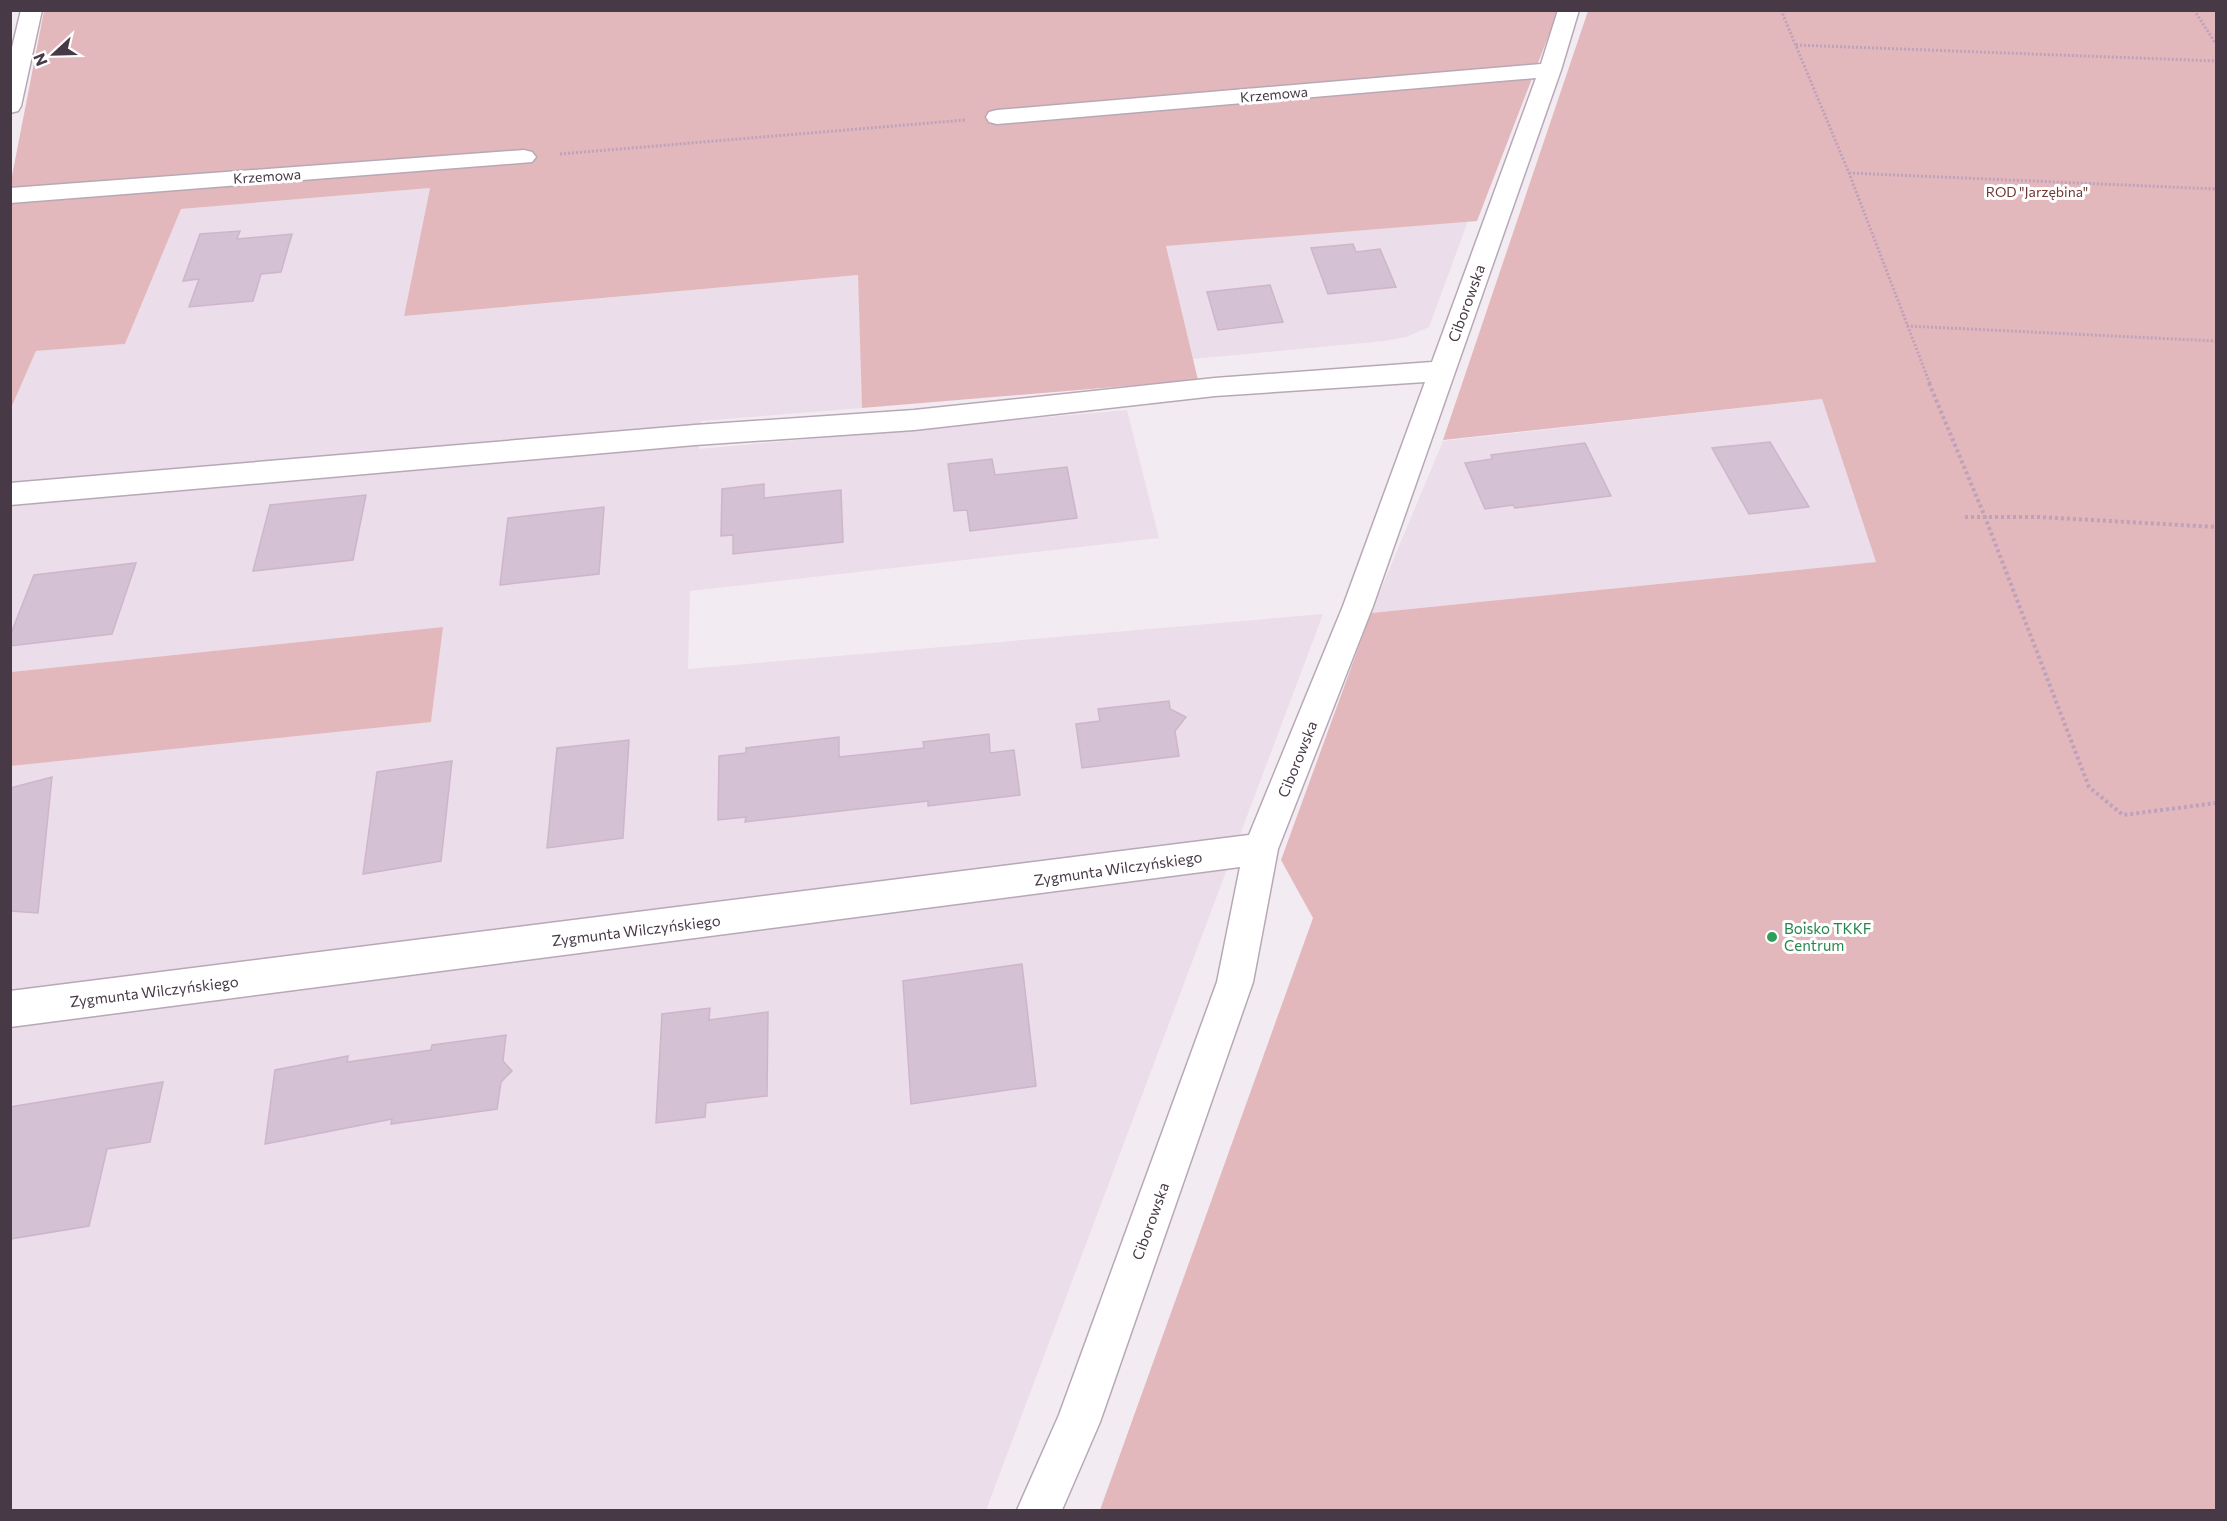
<svg xmlns="http://www.w3.org/2000/svg" width="2227" height="1521" viewBox="0 0 2227 1521" font-family="Commissioner,sans-serif">
	<style>
		.residential { fill: #ebdde9 }
		.green { fill: #e3b8bc }
		.building { fill: #d4c1d3; stroke: #ceb5cc; stroke-width: 1.5 }
		.lines { fill: none; stroke-linecap: round; stroke-linejoin: round }
		.minor-casing { stroke: #b8a8b6; stroke-width: 3 }
		.path-far1 { stroke: #bea1bb; stroke-width: 3; stroke-dasharray: 2 2; stroke-linecap: butt }
		.path { stroke: #bea1bb; stroke-width: 4; stroke-dasharray: 3 3; stroke-linecap: butt }
		.minor { fill: #fff; fill-rule: evenodd }
		.leisure-dot { fill: #2e9e5b; stroke: #fff; stroke-width: 2 }
		.labels { text-anchor: middle; dominant-baseline: central; stroke-width: 6; stroke-linejoin: round; paint-order: stroke }
		.far-street-label { font-size: 14px; fill: #473946; stroke: #fff }
		.far-park-label { font-size: 14px; fill: #723733; stroke: #fff }
		.street-label { font-size: 15px; fill: #473946; stroke: #fff }
		.leisure-label { font-size: 15px; fill: #27864d; stroke: #fff; text-anchor: start }
	</style>
	<rect width="100%" height="100%" fill="#f3ebf2"/>
	<path class="residential" d="M430,188L404,316L859,275L862,408L701,421L699,449L1127,410L1159,538L690,591L688,669L1323,614L986,1510H11L10,766L431,721L443,627L11,672V408L36,351L125,344L181,209Z
		M1468,221L1429,327L1406,337L1384,341L1192,359L1166,246Z
		M1822,399L1876,562L1371,613L1443,441Z"/>
	<path class="green" d="M44,11H1558L1477,221L1166,246L1198,380L862,408L858,275L404,316L430,188L181,209L125,344L36,351L11,408V181Z
		M1588,11H2216V1510H1100L1313,918L1281,860L1371,613L1876,562L1822,399L1443,440Z
		M443,627L431,722L11,766V672Z"/>
	<path class="building" d="M240,231L237,239L292,234L281,272L261,274L253,301L189,307L199,279L183,281L200,234Z
		M1353,244L1356,252L1380,249L1396,287L1328,294L1311,248Z
		M1270,285L1283,322L1218,330L1207,292Z
		M1770,442L1809,507L1749,514L1712,448Z
		M1585,443L1611,496L1515,508L1513,505L1485,509L1465,463L1492,459L1491,455Z
		M992,459L995,475L1067,467L1077,518L970,531L967,510L954,511L948,464Z
		M764,484V498L841,490L843,542L733,554V535L721,536L722,489Z
		M366,495L353,560L253,571L270,505Z
		M604,507L599,574L500,585L508,518Z
		M136,563L112,634L10,646V636L34,575Z
		M1169,701L1170,709L1186,717L1175,731L1179,756L1082,768L1076,724L1100,721L1098,709Z
		M989,734L990,753L1014,750L1020,795L928,806V801L745,822L746,817L718,820L719,756L746,753V748L839,737V757L924,748L923,742Z
		M629,740L623,838L547,848L557,748Z
		M452,761L441,861L363,874L377,772Z
		M52,777L38,913L10,911V788Z
		M1022,964L1036,1086L911,1104L903,981Z
		M710,1008L709,1020L768,1012L767,1096L706,1103L705,1117L656,1123L662,1014Z
		M506,1035L503,1061L512,1071L501,1082L497,1109L391,1124L392,1119L265,1144L275,1070L348,1056L347,1062L431,1050L432,1045Z
		M163,1082L150,1142L107,1149L89,1226L10,1239V1107Z"/>
	<g class="lines">
		<g class="minor-casing">
			<path id="minor" d="M21,10H42L21,106L18,111L10,113V56Z
				M1558,10H1579L1561,70L1373,606L1278,849L1253,982L1100,1422L1062,1510H1017L1059,1415L1217,982L1240,867L10,1027V991L1249,835L1343,606L1425,382L1215,396L914,430L695,445L10,505V483L695,425L914,410L1215,378L1432,362L1536,78L997,124L989,122L986,117L989,112L997,110L1541,64Z
				M524,150L532,152L536,157L532,162L10,203V188Z"/>
		</g>
		<path class="path-far1" d="M1781,10L1849,173L1930,384
			M2194,10L2216,44
			M1796,45L2216,61
			M560,154L965,120
			M1849,173L2216,189
			M1907,326L2216,341"/>
		<path class="path" d="M1929,383L1985,517L2089,787L2123,815L2216,803
			M1965,517H2039L2216,527"/>
		<use href="#minor" class="minor"/>
	</g>
	<circle class="leisure-dot" cx="1772" cy="937" r="6"/>
	<g class="labels">
		<g class="far-street-label">
			<text transform="translate(1274 94) rotate(-5)">Krzemowa</text>
			<text transform="translate(267 176) rotate(-4)">Krzemowa</text>
		</g>
		<g class="far-park-label">
			<text x="2037" y="191">ROD "Jarzębina"</text>
		</g>
		<g class="street-label">
			<text transform="translate(1466 303) rotate(-70)">Ciborowska</text>
			<text transform="translate(1297 759) rotate(-68)">Ciborowska</text>
			<text transform="translate(1118 868) rotate(-8)">Zygmunta Wilczyńskiego</text>
			<text transform="translate(636 930) rotate(-7)">Zygmunta Wilczyńskiego</text>
			<text transform="translate(154 991) rotate(-7)">Zygmunta Wilczyńskiego</text>
			<text transform="translate(1150 1221) rotate(-70)">Ciborowska</text>
		</g>
		<g class="leisure-label">
			<text x="1784" y="928">Boisko TKKF<tspan x="1784" dy="17">Centrum</tspan></text>
		</g>
	</g>
	<rect width="2227" height="1521" fill="none" stroke="#473946" stroke-width="24"/>
	<g transform="translate(54 54) rotate(248)" stroke="#ffffff" stroke-width="4.5" paint-order="stroke">
	<path d="M0-4.5L10 22L0 15L-10 22Z" fill="#473946"/>
	<text y="-9" font-size="16" font-weight="bold" text-anchor="middle" fill="#473946">N</text>
	</g>
</svg>
